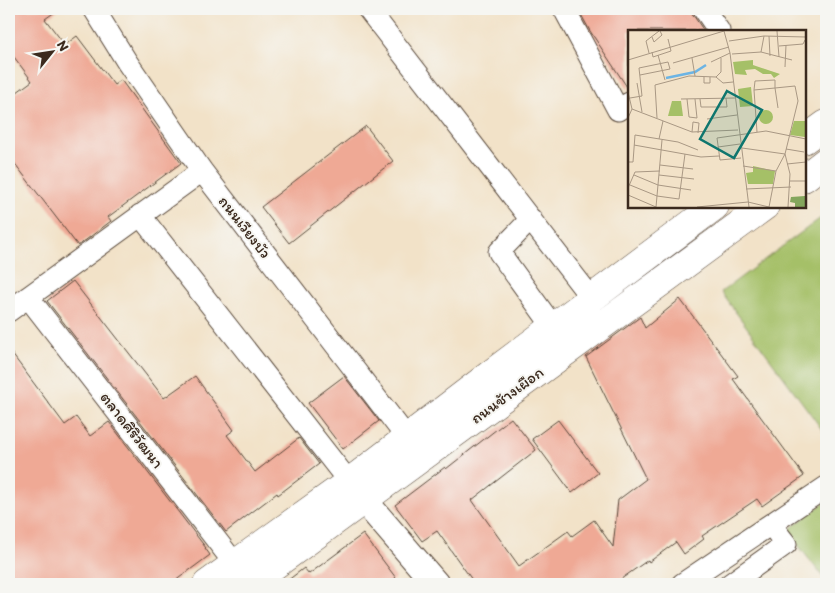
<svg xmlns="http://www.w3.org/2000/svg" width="835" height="593" viewBox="0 0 835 593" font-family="Itim,'Playpen Sans Thai',sans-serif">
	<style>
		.green { fill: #a5c067; stroke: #707542 }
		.building { fill: #efa995 }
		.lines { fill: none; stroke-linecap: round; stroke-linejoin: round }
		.minor-casing { stroke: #564638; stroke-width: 23 }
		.tertiary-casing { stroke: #564638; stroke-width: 28 }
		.primary-casing { stroke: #564638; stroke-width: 29 }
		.minor { stroke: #fff; stroke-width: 21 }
		.tertiary { stroke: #fff; stroke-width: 26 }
		.primary { stroke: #fff; stroke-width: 28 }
		.labels { text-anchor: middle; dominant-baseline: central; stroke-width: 4; stroke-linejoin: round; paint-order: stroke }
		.street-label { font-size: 16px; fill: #3b2a1e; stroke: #f6f6f2 }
		.inset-river { fill: none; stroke: #6cb4e4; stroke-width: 2.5 }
		.inset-road { fill: none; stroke: #a99884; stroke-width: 1 }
		.view { fill: #0f766e; fill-opacity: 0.15; stroke: #0f766e; stroke-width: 2.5 }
		.inset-edge { fill: none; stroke: #3b2a1e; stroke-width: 2.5 }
	</style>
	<rect width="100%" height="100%" fill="#f6f6f2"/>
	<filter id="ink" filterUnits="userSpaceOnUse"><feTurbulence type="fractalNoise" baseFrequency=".02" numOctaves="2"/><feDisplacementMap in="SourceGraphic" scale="10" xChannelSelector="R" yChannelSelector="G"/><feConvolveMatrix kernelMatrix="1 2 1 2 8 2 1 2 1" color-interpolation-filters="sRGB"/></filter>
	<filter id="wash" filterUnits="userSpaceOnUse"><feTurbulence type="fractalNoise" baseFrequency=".0096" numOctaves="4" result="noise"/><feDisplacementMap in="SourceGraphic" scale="20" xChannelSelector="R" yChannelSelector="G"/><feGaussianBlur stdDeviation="1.12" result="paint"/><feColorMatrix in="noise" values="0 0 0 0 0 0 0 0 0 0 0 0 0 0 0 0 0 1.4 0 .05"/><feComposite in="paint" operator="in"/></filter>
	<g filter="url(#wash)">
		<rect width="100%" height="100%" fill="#f2e2c8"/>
		<path class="green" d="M826,214V435L721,292Z
			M826,501V581L787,531Z"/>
		<g id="blocks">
			<path class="building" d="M9,9H59L45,19L65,45L77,36L114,85L121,80L181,163L108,217L111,221L78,246L9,156V98L32,81L14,57L9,61Z
				M578,9H689L704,31H629V90L590,31Z
				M366,126L393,161L289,243L261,207Z
				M73,281L164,398L195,376L234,430L227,435L255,472L299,438L319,464L278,495L277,493L226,532L47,301Z
				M680,299L738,376L733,379L804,476L762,506L757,499L702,536L704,539L684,554L676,542L649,562L648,560L614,584H475L437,531L422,541L395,505L445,467L446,469L511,418L536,450L472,500L519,566L568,531L572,536L594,520L613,547L618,500L646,479L586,357L640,317L645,328Z
				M9,350L65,425L76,417L90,436L109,422L206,548H205L210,555L171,584H13L9,578Z
				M344,376L379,421L343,449L308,403Z
				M558,420L598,473L572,493L532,439Z
				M363,534L396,578L388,584H283L304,568L309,574Z"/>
		</g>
	</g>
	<g filter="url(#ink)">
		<use href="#blocks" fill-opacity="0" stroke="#564638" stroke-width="1"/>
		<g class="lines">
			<g class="minor-casing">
				<path id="minor" d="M94,9L127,62L202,171L407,438
					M368,9L592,299
					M564,9L618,110L629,103
					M704,9L719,31
					M140,215L349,482
					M531,219L499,252L554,328
					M28,297L235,564
					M9,311L202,171
					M682,584L826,487
					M730,584L786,544L771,525"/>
			</g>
			<g class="tertiary-casing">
				<path id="tertiary" d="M350,484L436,584"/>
			</g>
			<g class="primary-casing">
				<path id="primary" d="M804,140L826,124
					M804,178L826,161
					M207,584L349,482L489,375L715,206
					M249,584L765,206"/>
			</g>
			<use href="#minor" class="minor"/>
			<use href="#tertiary" class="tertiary"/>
			<use href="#primary" class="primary"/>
		</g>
	</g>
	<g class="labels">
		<g class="street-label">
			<text transform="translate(245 227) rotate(52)">ถนนเวียงบัว</text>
			<text transform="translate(507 395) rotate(-36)">ถนนช้างเผือก</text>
			<text transform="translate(132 430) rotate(52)">ตลาดศิริวัฒนา</text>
		</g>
	</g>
	<g transform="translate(628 30)">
		<rect width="178" height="178" fill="#f2e2c8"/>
		<path d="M125,30V35L152,44L146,48L143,44H135L127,39L117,40L119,45L107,44L105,32ZM123,57L125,76L112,77L110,59ZM44,71H53L55,86H40ZM131 87a7 7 0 1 1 14 0a7 7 0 1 1-14 0ZM166,91H177V107L162,105ZM125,136L147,141L145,154H120L118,143L125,142Z" fill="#a5c067"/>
		<path d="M177,166V177H167V173L162,172L163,167Z" fill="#84a65c"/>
		<path class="inset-river" d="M38,48L67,42L78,35"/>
		<path class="inset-road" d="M96,1L102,23L121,177M149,1L151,27M141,6L142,26M24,7L26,12L34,5L32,1M101,11L136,6L178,7M151,16L175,14L177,10M24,22L25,27L43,21L40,9M133,22L136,6M21,23L18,11L31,1M104,24L133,22L164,30M30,25L37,50M178,26V45M64,28L67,46M0,30L96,1M83,32L102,23M45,33L101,17M157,37L158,15M76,47V53H82V47M88,47L93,42V28M88,47L95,53L105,52M9,53L14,82M27,55L61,46L88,47M27,55L29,88M126,60L147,58V50L127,51L126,60L129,102M0,62L4,79M2,68L14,66L11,38L40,32L42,39L12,45M53,69L107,68M59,69L61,87L69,88L67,69M72,69L73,77H99L98,68M150,78L147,58L167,56L170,71L157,124L162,144L160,177M0,88L4,79L64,102L110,100M79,89L109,85M64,102L65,92L71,93L70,103M89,108L138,101L178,109M89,108L92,130L113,128M31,109L35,91M6,115L73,127L91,126M90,117L112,114M114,118L157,124L148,141L141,177M158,119L176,122M0,132H5L7,105L50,112L70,120M159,134L178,132M32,135L65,139M115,136L148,141M6,145L30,155L63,160M31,145L66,149M162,151H178M2,155L29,166L51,169L57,124M0,158L7,142L32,141M118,159L163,157M0,165L28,177M28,177L34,110M69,177L120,172L141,177"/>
		<path class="view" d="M99,61L134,80L106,128L72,109Z"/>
		<rect width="178" height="178" class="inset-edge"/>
	</g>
	<rect width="835" height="593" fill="none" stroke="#f6f6f2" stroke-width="30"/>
	<g transform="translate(52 52) rotate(60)" stroke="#f6f6f2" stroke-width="4" paint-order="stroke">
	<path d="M0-4L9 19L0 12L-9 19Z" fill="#3b2a1e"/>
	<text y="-8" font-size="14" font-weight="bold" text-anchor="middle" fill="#3b2a1e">N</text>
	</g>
</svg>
